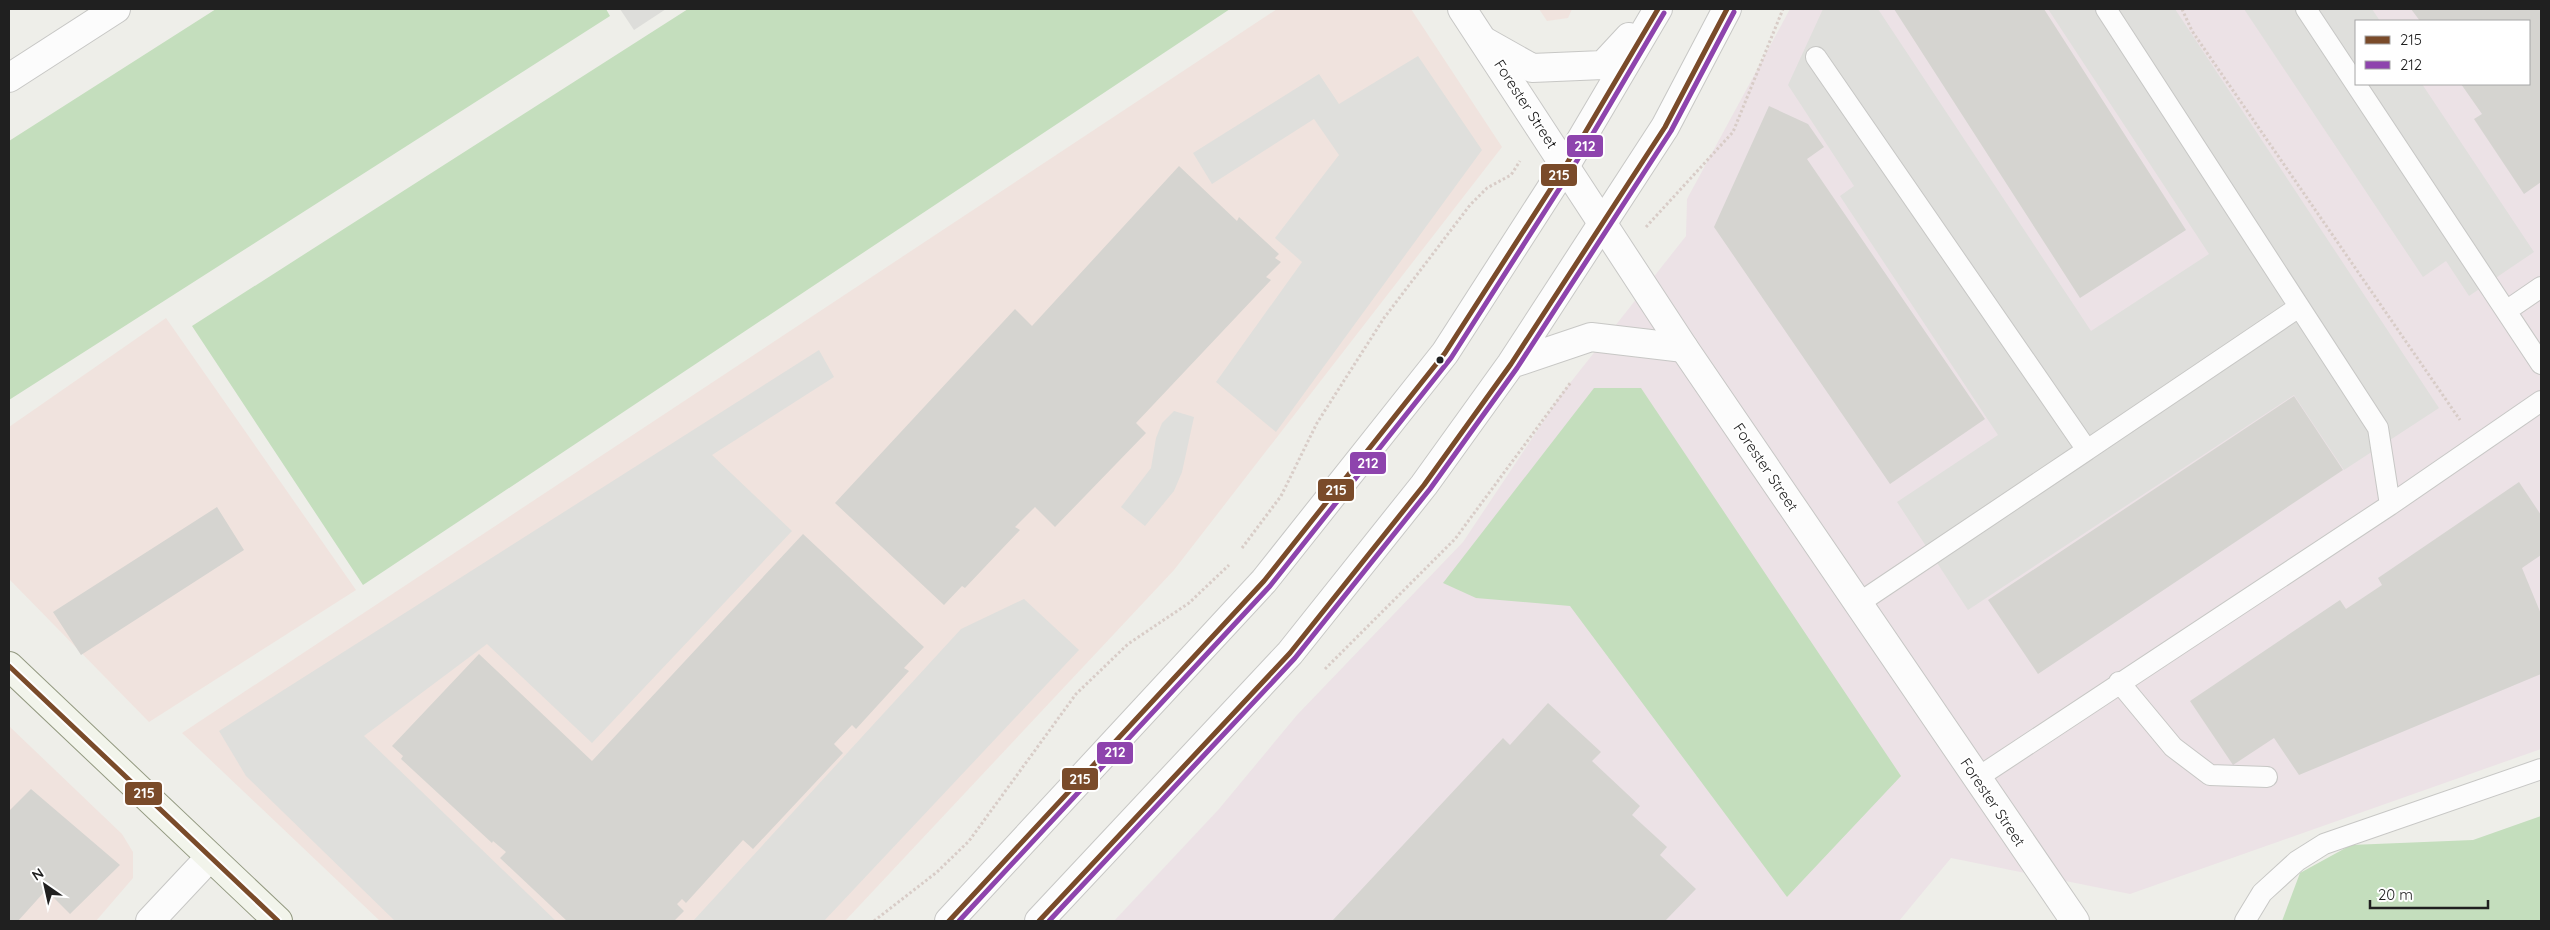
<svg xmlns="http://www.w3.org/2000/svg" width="2550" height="930" viewBox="0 0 2550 930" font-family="Quicksand,sans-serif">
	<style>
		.residential { fill: #ddddda }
		.commercial { fill: #f0e3de }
		.industrial { fill: #ece2e6; fill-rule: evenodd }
		.forest { fill: #c4debd }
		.parking { fill: #dfdfdc }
		.building { fill: #d5d4d0 }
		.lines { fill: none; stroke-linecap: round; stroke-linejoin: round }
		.service-casing { stroke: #c7c7c5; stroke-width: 22 }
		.minor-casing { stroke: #c7c7c5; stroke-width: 30 }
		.tertiary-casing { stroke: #c7c7c5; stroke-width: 30 }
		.secondary-casing { stroke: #939980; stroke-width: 30 }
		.path { stroke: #d8ccc7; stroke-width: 3; stroke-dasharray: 2.5 2.5; stroke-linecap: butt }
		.service { stroke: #fcfcfc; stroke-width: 20 }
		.minor { stroke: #fcfcfc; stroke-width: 28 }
		.tertiary { stroke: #fcfcfc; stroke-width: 28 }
		.secondary { stroke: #f2f4eb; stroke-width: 28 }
		.bus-1-casing { stroke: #fff; stroke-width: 9 }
		.bus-2-casing { stroke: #fff; stroke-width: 9 }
		.bus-1 { stroke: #7a4b2a; stroke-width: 5 }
		.bus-2 { stroke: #8e44ad; stroke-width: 5 }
		.bus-dot { fill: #202020; stroke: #fff; stroke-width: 2 }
		.labels { text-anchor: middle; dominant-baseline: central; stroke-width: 4; stroke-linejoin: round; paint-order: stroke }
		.street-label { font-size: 15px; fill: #202020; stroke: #fff }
		.line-badge { stroke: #fff; stroke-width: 2 }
		.badge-label { font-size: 14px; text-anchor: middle; font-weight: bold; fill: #fff }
	</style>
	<rect width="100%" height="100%" fill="#eeeee9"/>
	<path class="residential" d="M620,9H666L634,30Z"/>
	<path class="commercial" d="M1277,9H1411L1502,147L1174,570L845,921H380L182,733Z
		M1539,9H1572L1568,18L1547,21Z
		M166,318L356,590L149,722L9,579V427Z
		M9,726L122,834L133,852V878L96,921H9Z"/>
	<path class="industrial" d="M1790,9H2541V749L2130,894L1951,858L1899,921H1114L1219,809L1297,715L1463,542L1563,392L1686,236L1687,199ZM2356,21H2529V84H2356Z"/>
	<path class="forest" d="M216,9H606L610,16L9,400V141Z
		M688,9H1230L363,585L192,326Z
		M1594,388H1641L1901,776L1787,897L1570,606L1476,598L1443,583Z
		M2541,816V921H2282L2300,873L2351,845L2473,840Z"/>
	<path class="parking" d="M1823,9H1878L2091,331L2209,254L2048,9H2175L2439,408L2344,470L2294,395L1968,610L1897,502L1998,435L1840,196L1854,186L1788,85Z
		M2244,9H2372L2380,21H2356V84H2422L2534,252L2469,296L2446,261L2423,277Z
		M1418,56L1482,150L1276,432L1216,382L1302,262L1275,238L1339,155L1314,119L1212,184L1193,153L1319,74L1339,104Z
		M819,350L834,377L712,455L792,531L592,743L487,644L364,736L556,921H395L246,776L219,731Z
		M1174,411L1194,417L1182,472L1174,491L1145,526L1121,507L1151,468L1156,438L1162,423Z
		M1024,599L1079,650L824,921H693L961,629Z"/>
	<path class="building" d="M1894,9H2044L2186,230L2080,298Z
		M2411,9H2541V182L2524,194L2474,119L2482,114L2461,84H2529V21H2420Z
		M1769,106L1808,124L1824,147L1807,159L1985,419L1890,484L1714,227Z
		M1179,166L1237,221L1239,217L1279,254L1275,258L1281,262L1266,277L1271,280L1136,423L1146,433L1055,527L1035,507L1015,527L1020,530L965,588L962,586L944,605L835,503L1015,309L1032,326Z
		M2294,396L2343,470L2038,674L1988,600Z
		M2519,482L2541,515V555L2522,568L2541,614V674L2299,775L2274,738L2233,765L2190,701L2340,600L2346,609L2382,585L2378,578Z
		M217,507L244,550L81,655L53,612Z
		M803,534L924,647L904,668L909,671L856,729L852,725L834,744L843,753L753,849L743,840L686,903L682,899L677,904L684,911L674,921H567L500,858L506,852L493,841L492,843L401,759L403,756L392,746L479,654L592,761Z
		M1548,703L1601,752L1592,761L1640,806L1632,815L1667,847L1660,855L1696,889L1665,921H1332L1503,738L1510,745Z
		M31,789L120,865L70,914L46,890L18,921H9V811Z"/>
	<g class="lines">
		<g class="service-casing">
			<path id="service" d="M2306,9L2541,364
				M1816,57L2087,450L1859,603
				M2506,311L2541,287
				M2087,450L2299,307
				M2390,505L2541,401
				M2119,682L2173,747L2210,775L2267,777
				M1977,778L2390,505L2378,428L2106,9
				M2245,921L2262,893L2297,861L2324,844L2541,769"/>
		</g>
		<g class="minor-casing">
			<path id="minor" d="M1462,9L1684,348L2075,921
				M9,78L116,9
				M150,921L210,857"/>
		</g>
		<g class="tertiary-casing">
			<path id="tertiary" d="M1484,41L1532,68L1603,65L1629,37
				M1511,364L1591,337L1684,348
				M949,921L1264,581L1445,353L1566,165L1658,9
				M1039,921L1290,653L1424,485L1511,364L1665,127L1727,9"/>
		</g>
		<g class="secondary-casing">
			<path id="secondary" d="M9,666L278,921"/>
		</g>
		<path class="path" d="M2182,9L2192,31L2460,420
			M1646,227L1733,132L1783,9
			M1242,548L1281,496L1317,423L1384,318L1470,205L1487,188L1511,175L1520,161
			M1325,669L1455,539L1571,382
			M874,921L937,872L969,841L1076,694L1128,644L1189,603L1229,565"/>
		<use href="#service" class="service"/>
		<use href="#minor" class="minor"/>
		<use href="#tertiary" class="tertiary"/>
		<use href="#secondary" class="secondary"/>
		<g class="bus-1-casing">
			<path id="bus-1" d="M9,666L278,921
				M949,921L1264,581L1445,353L1566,165L1658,9
				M1039,921L1290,653L1424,485L1511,364L1665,127L1727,9"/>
		</g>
		<g class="bus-2-casing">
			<path id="bus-2" d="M959,921L1270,586L1451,358L1572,169L1664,13
				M1049,921L1295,658L1430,489L1517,368L1671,131L1734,12"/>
		</g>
		<use href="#bus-1" class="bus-1"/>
		<use href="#bus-2" class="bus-2"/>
	</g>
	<circle class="bus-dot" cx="1440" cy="360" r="4.5"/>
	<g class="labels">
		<g class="street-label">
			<text transform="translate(1526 104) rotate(57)">Forester Street</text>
			<text transform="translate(1766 467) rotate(56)">Forester Street</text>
			<text transform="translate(1993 802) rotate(56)">Forester Street</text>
		</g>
	</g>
	<g class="line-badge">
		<rect x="1566" y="134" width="38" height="24" rx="5" fill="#8e44ad"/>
		<rect x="1540" y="163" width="38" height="24" rx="5" fill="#7a4b2a"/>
		<rect x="1349" y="451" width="38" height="24" rx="5" fill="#8e44ad"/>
		<rect x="1317" y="478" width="38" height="24" rx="5" fill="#7a4b2a"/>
		<rect x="1096" y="741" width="38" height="24" rx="5" fill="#8e44ad"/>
		<rect x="1061" y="767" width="38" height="24" rx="5" fill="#7a4b2a"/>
		<rect x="124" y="781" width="39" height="25" rx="5" fill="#7a4b2a"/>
	</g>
	<g class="badge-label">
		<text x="1585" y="151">212</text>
		<text x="1559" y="180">215</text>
		<text x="1368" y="468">212</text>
		<text x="1336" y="495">215</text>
		<text x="1115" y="757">212</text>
		<text x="1080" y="784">215</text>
		<text x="144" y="798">215</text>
	</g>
	<rect width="2550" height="930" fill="none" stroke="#202020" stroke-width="20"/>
	<rect x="2355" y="20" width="175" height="65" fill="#ffffff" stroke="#a6a6a6"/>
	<rect x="2365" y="36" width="25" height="8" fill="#7a4b2a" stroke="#a6a6a6"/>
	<text x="2400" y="45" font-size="15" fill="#202020">215</text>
	<rect x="2365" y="61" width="25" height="8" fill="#8e44ad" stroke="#a6a6a6"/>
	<text x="2400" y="70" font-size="15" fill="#202020">212</text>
	<g transform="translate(45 885) rotate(326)" stroke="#ffffff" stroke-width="4" paint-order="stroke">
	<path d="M0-4L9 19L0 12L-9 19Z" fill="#202020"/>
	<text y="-8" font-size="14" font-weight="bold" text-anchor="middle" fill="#202020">N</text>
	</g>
	<path d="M2370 900v8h118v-8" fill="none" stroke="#202020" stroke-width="2.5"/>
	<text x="2378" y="900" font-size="15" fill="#202020" stroke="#ffffff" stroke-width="4" paint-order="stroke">20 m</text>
</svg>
